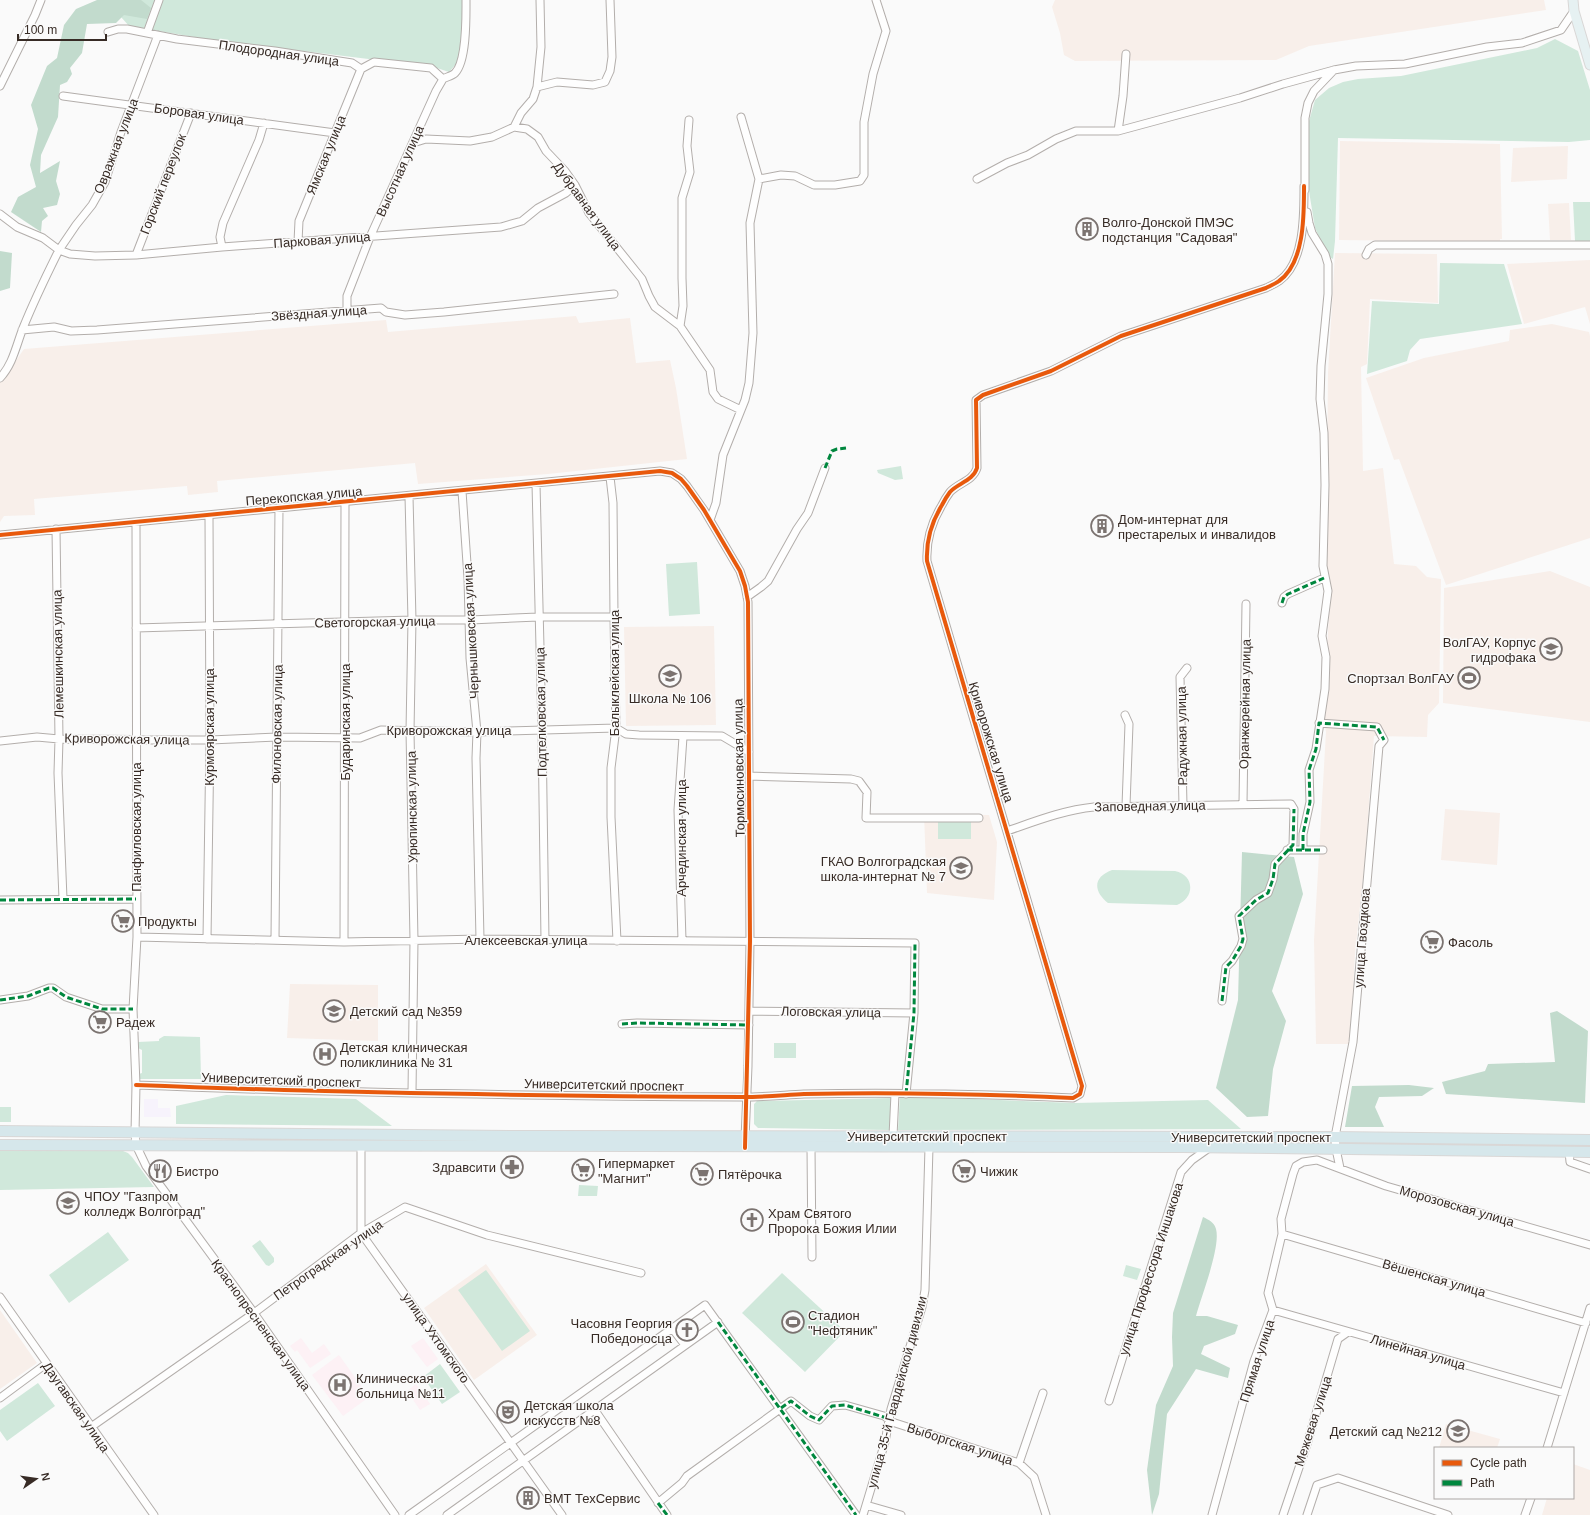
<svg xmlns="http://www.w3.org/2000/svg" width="1590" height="1515" viewBox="0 0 1590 1515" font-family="Arial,sans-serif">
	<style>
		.commercial { fill: #f7f3fc }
		.built { fill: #f8efea }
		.medical { fill: #fdf1f5 }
		.green { fill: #d0e8db }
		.forest { fill: #c2dbcd }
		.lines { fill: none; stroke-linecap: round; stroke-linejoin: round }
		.minor-casing { stroke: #b3aeab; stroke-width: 9 }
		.major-casing { stroke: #d9d7d6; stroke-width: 11 }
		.highway-casing { stroke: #d9d7d6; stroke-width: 12 }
		.minor { stroke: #fefefe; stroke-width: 7 }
		.major { stroke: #e6f1f2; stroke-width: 9 }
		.highway { stroke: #d6e7eb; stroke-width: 10 }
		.quiet { stroke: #00873e; stroke-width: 3; stroke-dasharray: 6 3; stroke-linecap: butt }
		.cycleway-casing { stroke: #fafafa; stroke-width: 6 }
		.cycleway { stroke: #e8590c; stroke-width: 4 }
		.labels { text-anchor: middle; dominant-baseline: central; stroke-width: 3; stroke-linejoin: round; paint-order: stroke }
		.street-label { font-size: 13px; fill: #372b25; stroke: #fafafa }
		.poi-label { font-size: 13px; fill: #372b25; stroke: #fafafa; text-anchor: start }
	</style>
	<rect width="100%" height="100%" fill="#fafafa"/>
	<path class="commercial" d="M144,1099H158V1108H170L171,1117H144Z"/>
	<path class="built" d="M1055,0H1544L1546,10L1309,46L1276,60L1075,61L1064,55L1060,33L1052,7Z
		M1340,141L1500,144L1502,239H1500V242L1339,240Z
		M1568,146L1567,179L1511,182L1513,148Z
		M1569,203L1571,240H1550L1548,204Z
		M1335,253L1437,254L1438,303L1370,299L1367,364L1361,367L1363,471L1383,468L1394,564L1416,566L1427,577L1441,579L1439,703L1428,715L1427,737L1374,736L1365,858L1355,954L1350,1044H1316L1314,940L1326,732L1323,717L1330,597L1326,573L1328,373Z
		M1590,260V324L1585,307L1524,324L1507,264Z
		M576,316L579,323L630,318L636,363L670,360L676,388L687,459L548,474L418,484L415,463L217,481L218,492L188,495L187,486L34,499L35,515L4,516L0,522V381L4,378L24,349L386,320L388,332Z
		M1552,324L1589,332L1590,336V538L1446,585L1399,459L1394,460L1366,378L1424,358L1509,341L1510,330Z
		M1550,571L1590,587V722L1443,703L1444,588Z
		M714,626L716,725L626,726L624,627Z
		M1445,809L1500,813L1497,865L1441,860Z
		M924,814L989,815L997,842L994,900L927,893Z
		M290,984L378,985V1041L287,1038Z
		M486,1264L537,1335L474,1380L424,1308Z
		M0,1310L37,1363L0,1389Z
		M1446,1424L1500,1439L1497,1448H1439Z
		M1573,1464L1590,1470V1515H1542L1547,1498H1573Z"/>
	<path class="medical" d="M301,1338L312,1353L324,1344L331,1354L310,1368L297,1350L295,1352L290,1346Z
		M423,1338L438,1359L427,1367L411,1346Z
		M339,1355L369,1397L343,1416L312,1375Z
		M416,1384L422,1392L424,1391L428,1396L426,1398L430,1404L420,1410L407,1391Z"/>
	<path class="green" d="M106,0H464L465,15L458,62L449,72L434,67L206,39L129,26Z
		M1555,39L1578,51L1590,90V140L1569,142L1338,138L1335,241L1333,259L1328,256L1315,228L1308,185L1307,128L1315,100L1329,88L1343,82L1358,79L1401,76L1537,48Z
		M1573,202H1590V241H1575Z
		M1440,263L1504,264L1522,324L1420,339L1410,350L1407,361L1367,374L1372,301L1439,304Z
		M901,466L903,479L895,480L878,473L877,470Z
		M697,562L700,614L669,616L666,564Z
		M938,822H971V839H938Z
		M1112,870L1175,871C1195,875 1195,898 1177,905L1108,903C1093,891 1093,877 1112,870Z
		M164,1036L200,1037L201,1079H139V1074L142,1073V1050L138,1048V1042L159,1041V1039Z
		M774,1043H796V1058H774Z
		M226,1095L356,1099L392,1126L176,1124V1106Z
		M900,1096L1074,1103L1208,1100L1241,1129L898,1130Z
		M892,1098L890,1130L758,1128L754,1124V1104L757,1101Z
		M0,1107H11V1122H0Z
		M0,1151H123L128,1153L132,1157L154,1187L0,1190Z
		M579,1185L598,1186L597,1196H578Z
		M108,1232L129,1260L69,1303L49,1275Z
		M260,1240L274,1258V1262L269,1266L266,1265L252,1246Z
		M1126,1265L1141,1269L1137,1280L1123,1276Z
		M486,1270L530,1331L502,1351L458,1290Z
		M782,1273L845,1331L805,1372L742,1313Z
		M440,1364L460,1392L442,1404L423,1377Z
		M38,1383L55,1406L7,1441L0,1431V1410Z"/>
	<path class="forest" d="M97,0H141L151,8L147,19L124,15L116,23L87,24L82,53L70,68L72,74L67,82L60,85L58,117L41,155L40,173L60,161L56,181L60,194L57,205L43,208L48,216L42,221L41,232L11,212L18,197L36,187L30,165L38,129L31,105L47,66L57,58L64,25L76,9Z
		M0,251L12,253L10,288L0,291Z
		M1242,852L1294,857L1303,894L1272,991L1286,1021L1273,1069L1268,1116L1247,1117L1216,1088L1238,1000Z
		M1557,1011L1588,1031L1585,1103L1446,1094L1442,1082L1485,1071L1488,1064L1555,1062L1550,1013Z
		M1409,1085L1434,1088L1422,1096L1379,1097L1375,1107L1384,1127H1345L1352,1086Z
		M1203,1217C1209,1220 1214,1222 1216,1229C1221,1247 1201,1297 1196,1316H1207L1238,1325L1235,1334L1204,1346L1201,1354L1230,1368L1228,1378L1196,1369L1167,1414L1159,1494L1152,1515L1147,1470L1156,1405L1173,1366L1172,1337L1173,1313Z"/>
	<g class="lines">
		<g class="minor-casing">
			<path id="minor" d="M108,32L118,29H127L177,39L275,51L352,63L361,69L374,62L431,68L443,79
				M147,33L159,0
				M158,35L121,132L105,182L92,205L76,225L59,250L70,254L95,256L136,255L222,247L501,227L522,221L538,208L566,193L575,185
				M443,79C446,77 452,76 455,73C467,61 466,16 466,0
				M0,86L35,15L41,0
				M537,87L557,82L593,85L605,82L610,71L612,57L610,0
				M63,96L335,133
				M514,127L521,113L533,99L537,87L541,47L540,0
				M1118,131L1123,96L1126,54
				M413,143L426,139L470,141L492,137L514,127L527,129L538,137L546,151L565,171L575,185L589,213L642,279L649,296L655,307L680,326L710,370L713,392L718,399L741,410
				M759,179L781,175L795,176L814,185H835L860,181L864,175V122L873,74L886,31L876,0
				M977,179L1007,163L1028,155L1056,139L1076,131H1118L1240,98L1283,84L1334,70L1356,66L1405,64L1487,47L1522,43L1561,30L1574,11
				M1305,190V118L1308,103L1314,91L1334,70
				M0,214L17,227L43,238L59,250C46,276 34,301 23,328C16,346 13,364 0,378
				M298,242L299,221L361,69
				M222,247L220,237L223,223L259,140L264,123
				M136,255L191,113
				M1366,255L1369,249L1375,245H1590
				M347,311V296L370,237L436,91L443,79
				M680,326L683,306L682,278V198L690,172L687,146L689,120
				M22,330L54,327L71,331L97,330L381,308L386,312L405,315L444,312L614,294
				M610,477L613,503L614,617L616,728L611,768V817L617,941
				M536,484L542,729L545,940
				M462,491L468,578L470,658L477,732L476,758L480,939
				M409,496L412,620L410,731L414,940L412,1093
				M710,520L716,503L723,455L745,400L749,383L753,333L750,223L759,179L741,117
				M136,522L137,937L133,1009L136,1085L135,1133L136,1145L146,1166L254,1313L395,1515
				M56,529L59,739L58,773L63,899
				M0,535L660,471L672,473L681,479L687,486L704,510L740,571L745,586L748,602L750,941L748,1066L745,1139
				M747,597L761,587L768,581L797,529L808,513L825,468
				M1282,603L1284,597L1288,594L1324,578
				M136,628L412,620H470L538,617H614
				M1125,715L1129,724L1126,806
				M1319,723L1377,727L1384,740L1379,746L1353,1042L1335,1137L1336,1149L1340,1168
				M0,741L37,737L59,739L210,740L277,737L360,738L381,730L477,732L616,728L626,734L639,735L722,736L749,752
				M749,776L851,779L859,781L867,792L866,818H979
				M1243,804L1246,604
				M1183,805L1180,677L1187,668
				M1007,831C1036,821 1064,810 1094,807L1291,804L1294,809L1293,845L1275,864L1273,879L1268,893L1256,900L1239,916L1243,939L1241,946L1232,961L1226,967L1222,1001
				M1287,850H1323
				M1303,850V834L1310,802L1309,770L1316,749L1325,689L1326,657L1322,636L1328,591L1323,566L1325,485L1324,433L1320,399L1321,366L1328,294V264L1325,254L1312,233L1309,223L1307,212
				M0,900L136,899
				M137,937L344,942L480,939L915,943L914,1013L906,1094
				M207,939L210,740L209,515
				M275,940L279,508
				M682,940L678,810L683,737
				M344,942L345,502
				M0,1000L28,996L49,988H53L66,997L102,1009H133
				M749,1011L914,1013
				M622,1024L637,1023L749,1025
				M136,1085C338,1093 541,1096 743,1097C764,1097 784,1095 804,1094C894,1092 984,1094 1073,1098L1080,1094L1082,1086L927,561C926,541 931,523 942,505C944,501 947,496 950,492C958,483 973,481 977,468L976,400L983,395L1051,371L1121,336L1266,288C1270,286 1275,284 1279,281C1305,263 1304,213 1304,186
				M893,1136L895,1094
				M361,1145V1233L562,1515
				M811,1147L812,1257
				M1569,1151L1570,1162L1590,1169
				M1282,1234L1586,1323
				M0,1297L154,1515
				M1273,1310L1564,1393
				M672,1328L685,1345
				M0,1398L46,1364
				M1109,1401L1181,1172L1192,1160L1209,1148
				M594,1409L667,1515
				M91,1427L254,1313L361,1233L405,1207L487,1235L641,1273
				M1547,1448L1590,1308
				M1019,1463L1043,1393
				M658,1503L682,1483L687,1476L791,1401L810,1416L819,1420L832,1406L845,1405L884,1416L892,1422L1019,1463L1034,1477L1046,1515
				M866,1505L901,1515
				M409,1515L705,1305L856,1515
				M447,1515L718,1322
				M863,1515L885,1442L891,1409L922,1307L925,1290L929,1147
				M1212,1515L1254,1361L1273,1310L1268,1293L1282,1234L1281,1219L1293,1174L1296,1166L1303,1162L1317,1160L1386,1186L1590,1245
				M1283,1515L1307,1444L1338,1339L1348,1332
				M1307,1515L1317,1485L1338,1478L1448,1515
				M1525,1515L1531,1498"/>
		</g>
		<g class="major-casing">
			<path id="major" d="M1573,0L1574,11L1590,65"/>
		</g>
		<g class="highway-casing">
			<path id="highway" d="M0,1131L516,1136L1335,1137L1590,1140
				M0,1145L1182,1147L1590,1152"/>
		</g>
		<use href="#minor" class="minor"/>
		<use href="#major" class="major"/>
		<use href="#highway" class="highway"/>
		<path class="quiet" d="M825,468L832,451L837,449L846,448
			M1282,603L1284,597L1288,594L1324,578
			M1287,850H1323
			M1303,850V834L1310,802L1309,770L1316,749L1319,723L1377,727L1384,740
			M0,900L136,899
			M0,1000L28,996L49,988H53L66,997L102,1009H133
			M1222,1001L1226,967L1232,961L1241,946L1243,939L1239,916L1256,900L1268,893L1273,879L1275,864L1293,845L1294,809
			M622,1024L637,1023L749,1025
			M906,1094L914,1013L915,943
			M718,1322L856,1515
			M781,1408L791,1401L810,1416L819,1420L832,1406L845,1405L890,1419
			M658,1503L667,1515"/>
		<g class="cycleway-casing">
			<path id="cycleway" d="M0,535L660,471L672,473L681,479L687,486L704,510L740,571L745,586L748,602L750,941L745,1148
				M136,1085C338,1093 541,1096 743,1097C764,1097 784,1095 804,1094C894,1092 984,1094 1073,1098L1080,1094L1082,1086L927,561C926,541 931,523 942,505C944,501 947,496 950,492C958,483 973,481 977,468L976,400L983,395L1051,371L1121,336L1266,288C1270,286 1275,284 1279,281C1305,263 1304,213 1304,186"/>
		</g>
		<use href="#cycleway" class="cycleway"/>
	</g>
	<defs>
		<g id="building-ring" transform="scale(1.15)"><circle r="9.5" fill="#fafafa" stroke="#7b7370" stroke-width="1.5"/><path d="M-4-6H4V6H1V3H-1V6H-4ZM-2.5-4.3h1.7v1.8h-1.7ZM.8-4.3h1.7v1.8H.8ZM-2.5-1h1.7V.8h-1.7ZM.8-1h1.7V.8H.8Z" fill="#7b7370"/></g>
		<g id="university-ring" transform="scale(1.15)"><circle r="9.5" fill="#fafafa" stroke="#7b7370" stroke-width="1.5"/><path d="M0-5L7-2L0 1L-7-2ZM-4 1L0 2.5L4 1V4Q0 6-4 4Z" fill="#7b7370"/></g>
		<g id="school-ring" transform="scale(1.15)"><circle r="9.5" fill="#fafafa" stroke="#7b7370" stroke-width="1.5"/><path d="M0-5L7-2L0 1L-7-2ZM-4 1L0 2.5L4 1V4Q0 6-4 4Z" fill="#7b7370"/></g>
		<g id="stadium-ring" transform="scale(1.15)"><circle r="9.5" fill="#fafafa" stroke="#7b7370" stroke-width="1.5"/><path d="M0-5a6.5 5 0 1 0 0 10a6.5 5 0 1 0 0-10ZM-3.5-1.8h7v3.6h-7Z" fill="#7b7370"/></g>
		<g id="supermarket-ring" transform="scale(1.15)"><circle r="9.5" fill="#fafafa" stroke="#7b7370" stroke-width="1.5"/><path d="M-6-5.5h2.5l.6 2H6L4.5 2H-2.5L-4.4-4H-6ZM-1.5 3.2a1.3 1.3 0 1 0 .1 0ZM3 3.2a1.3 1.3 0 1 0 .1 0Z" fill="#7b7370"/></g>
		<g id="hospital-ring" transform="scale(1.15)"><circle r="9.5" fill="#fafafa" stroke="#7b7370" stroke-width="1.5"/><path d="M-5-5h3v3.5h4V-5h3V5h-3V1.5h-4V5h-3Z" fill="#7b7370"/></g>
		<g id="pharmacy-ring" transform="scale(1.15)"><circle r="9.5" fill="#fafafa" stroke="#7b7370" stroke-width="1.5"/><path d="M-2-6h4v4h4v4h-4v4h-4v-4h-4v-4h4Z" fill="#7b7370"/></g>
		<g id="restaurant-ring" transform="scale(1.15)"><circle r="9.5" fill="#fafafa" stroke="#7b7370" stroke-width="1.5"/><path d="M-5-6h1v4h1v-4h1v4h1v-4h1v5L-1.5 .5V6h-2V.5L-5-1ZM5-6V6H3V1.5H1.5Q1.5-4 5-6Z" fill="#7b7370"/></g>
		<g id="church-ring" transform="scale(1.15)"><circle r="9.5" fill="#fafafa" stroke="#7b7370" stroke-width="1.5"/><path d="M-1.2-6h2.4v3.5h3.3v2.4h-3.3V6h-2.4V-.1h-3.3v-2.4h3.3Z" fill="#7b7370"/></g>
		<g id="theatre-ring" transform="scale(1.15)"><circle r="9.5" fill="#fafafa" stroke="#7b7370" stroke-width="1.5"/><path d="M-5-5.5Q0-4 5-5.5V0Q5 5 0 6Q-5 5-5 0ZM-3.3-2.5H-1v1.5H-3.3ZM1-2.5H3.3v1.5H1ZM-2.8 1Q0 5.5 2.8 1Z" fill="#7b7370"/></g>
	</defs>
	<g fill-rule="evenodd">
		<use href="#building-ring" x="1087" y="229"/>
		<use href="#building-ring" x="1102" y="526"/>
		<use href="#university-ring" x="1551" y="649"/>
		<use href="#school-ring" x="670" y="676"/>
		<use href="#stadium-ring" x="1469" y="678"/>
		<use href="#school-ring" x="961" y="868"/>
		<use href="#supermarket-ring" x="123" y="921"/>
		<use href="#supermarket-ring" x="1432" y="942"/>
		<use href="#school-ring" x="334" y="1011"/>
		<use href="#supermarket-ring" x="100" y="1022"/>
		<use href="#hospital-ring" x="325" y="1054"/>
		<use href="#pharmacy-ring" x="512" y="1167"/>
		<use href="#supermarket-ring" x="583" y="1170"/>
		<use href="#restaurant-ring" x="160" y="1171"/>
		<use href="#supermarket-ring" x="964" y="1171"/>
		<use href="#supermarket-ring" x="702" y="1174"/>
		<use href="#university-ring" x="68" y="1203"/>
		<use href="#church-ring" x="752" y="1220"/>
		<use href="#stadium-ring" x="793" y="1322"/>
		<use href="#church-ring" x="687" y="1330"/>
		<use href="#hospital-ring" x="340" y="1385"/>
		<use href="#theatre-ring" x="508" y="1412"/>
		<use href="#school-ring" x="1458" y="1431"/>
		<use href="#building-ring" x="528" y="1498"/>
	</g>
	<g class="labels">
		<g class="street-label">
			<text transform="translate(279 53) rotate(8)">Плодородная улица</text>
			<text transform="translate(199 114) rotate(8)">Боровая улица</text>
			<text transform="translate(116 146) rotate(-69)">Овражная улица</text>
			<text transform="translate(326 155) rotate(-68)">Ямская улица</text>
			<text transform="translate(400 171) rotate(-66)">Высотная улица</text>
			<text transform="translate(163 184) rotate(-69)">Горский переулок</text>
			<text transform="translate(587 206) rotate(54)">Дубравная улица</text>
			<text transform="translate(322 240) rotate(-4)">Парковая улица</text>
			<text transform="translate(319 313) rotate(-4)">Звёздная улица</text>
			<text transform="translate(304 496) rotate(-5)">Перекопская улица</text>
			<text transform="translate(375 622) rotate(-1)">Светогорская улица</text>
			<text transform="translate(471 631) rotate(-93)">Чернышковская улица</text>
			<text transform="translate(58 654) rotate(-91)">Лемешкинская улица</text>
			<text transform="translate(614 673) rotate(-90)">Балыклейская улица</text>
			<text transform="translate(1245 704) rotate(-89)">Оранжерейная улица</text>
			<text transform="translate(541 712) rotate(-91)">Подтелковская улица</text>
			<text transform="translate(345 722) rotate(-90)">Бударинская улица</text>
			<text transform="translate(277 724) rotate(-89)">Филоновская улица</text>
			<text transform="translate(209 727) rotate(-90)">Курмоярская улица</text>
			<text x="449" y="730">Криворожская улица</text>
			<text transform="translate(1182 736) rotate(-91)">Радужная улица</text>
			<text transform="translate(127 739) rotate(1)">Криворожская улица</text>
			<text transform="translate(991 742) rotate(73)">Криворожская улица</text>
			<text transform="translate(739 768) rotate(-91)">Тормосиновская улица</text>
			<text transform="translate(1150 806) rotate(-1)">Заповедная улица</text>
			<text transform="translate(412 807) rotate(-91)">Урюпинская улица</text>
			<text transform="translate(136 827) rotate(-90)">Панфиловская улица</text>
			<text transform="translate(681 838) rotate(-90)">Арчединская улица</text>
			<text transform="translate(1362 938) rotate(-86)">улица Гвоздкова</text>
			<text x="526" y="940">Алексеевская улица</text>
			<text transform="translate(831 1012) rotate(1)">Логовская улица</text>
			<text transform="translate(281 1080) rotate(2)">Университетский проспект</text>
			<text transform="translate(604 1085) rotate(1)">Университетский проспект</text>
			<text x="927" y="1136">Университетский проспект</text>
			<text x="1251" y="1137">Университетский проспект</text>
			<text transform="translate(1457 1206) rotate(16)">Морозовская улица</text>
			<text transform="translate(328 1260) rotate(-35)">Петроградская улица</text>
			<text transform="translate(1151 1269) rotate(-72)">улица Профессора Иншакова</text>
			<text transform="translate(1434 1278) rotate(16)">Вёшенская улица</text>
			<text transform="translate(261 1325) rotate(54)">Краснопресненская улица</text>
			<text transform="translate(436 1338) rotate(55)">улица Ухтомского</text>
			<text transform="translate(1418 1352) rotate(16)">Линейная улица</text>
			<text transform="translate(1257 1361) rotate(-72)">Прямая улица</text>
			<text transform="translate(897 1392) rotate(-75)">улица 35-й Гвардейской дивизии</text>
			<text transform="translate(76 1407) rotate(55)">Даугавская улица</text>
			<text transform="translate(1313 1421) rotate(-72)">Межевая улица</text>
			<text transform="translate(960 1444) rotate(18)">Выборгская улица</text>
		</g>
		<g class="poi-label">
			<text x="1102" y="222">Волго-Донской ПМЭС<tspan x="1102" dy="15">подстанция "Садовая"</tspan></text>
			<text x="1118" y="519">Дом-интернат для<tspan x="1118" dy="15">престарелых и инвалидов</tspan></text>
			<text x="1536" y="642" text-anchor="end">ВолГАУ, Корпус<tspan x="1536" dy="15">гидрофака</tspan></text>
			<text x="1454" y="678" text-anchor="end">Спортзал ВолГАУ</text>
			<text x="670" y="698" text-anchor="middle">Школа № 106</text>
			<text x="946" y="861" text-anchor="end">ГКАО Волгоградская<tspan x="946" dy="15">школа-интернат № 7</tspan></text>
			<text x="138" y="921">Продукты</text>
			<text x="1448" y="942">Фасоль</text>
			<text x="350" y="1011">Детский сад №359</text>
			<text x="116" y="1022">Радеж</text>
			<text x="340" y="1047">Детская клиническая<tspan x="340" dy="15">поликлиника № 31</tspan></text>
			<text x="598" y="1163">Гипермаркет<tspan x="598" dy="15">"Магнит"</tspan></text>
			<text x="496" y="1167" text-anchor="end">Здравсити</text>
			<text x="176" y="1171">Бистро</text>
			<text x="980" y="1171">Чижик</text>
			<text x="718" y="1174">Пятёрочка</text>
			<text x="84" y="1196">ЧПОУ "Газпром<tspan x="84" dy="15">колледж Волгоград"</tspan></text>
			<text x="768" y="1213">Храм Святого<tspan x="768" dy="15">Пророка Божия Илии</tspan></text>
			<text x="808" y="1315">Стадион<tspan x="808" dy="15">"Нефтяник"</tspan></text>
			<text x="672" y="1323" text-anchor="end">Часовня Георгия<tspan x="672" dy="15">Победоносца</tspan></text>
			<text x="356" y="1378">Клиническая<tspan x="356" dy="15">больница №11</tspan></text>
			<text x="524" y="1405">Детская школа<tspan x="524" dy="15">искусств №8</tspan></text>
			<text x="1442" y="1431" text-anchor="end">Детский сад №212</text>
			<text x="544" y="1498">ВМТ ТехСервис</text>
		</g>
	</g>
	<rect x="1434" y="1447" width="140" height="52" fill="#fafafa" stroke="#aca7a5"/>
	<rect x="1442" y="1460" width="20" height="6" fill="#e8590c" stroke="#aca7a5"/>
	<text x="1470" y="1467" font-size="12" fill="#372b25">Cycle path</text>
	<rect x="1442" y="1480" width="20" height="6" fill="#00873e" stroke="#aca7a5"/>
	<text x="1470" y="1487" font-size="12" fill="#372b25">Path</text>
	<g transform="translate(36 1479) rotate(77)" stroke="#fafafa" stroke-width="3" paint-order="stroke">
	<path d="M0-3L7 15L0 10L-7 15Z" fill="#372b25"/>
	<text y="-6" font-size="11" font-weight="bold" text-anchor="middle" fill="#372b25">N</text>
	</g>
	<path d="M18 34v6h88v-6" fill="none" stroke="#372b25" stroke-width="2"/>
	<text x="24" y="34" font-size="12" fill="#372b25" stroke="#fafafa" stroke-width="3" paint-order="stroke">100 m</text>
</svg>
